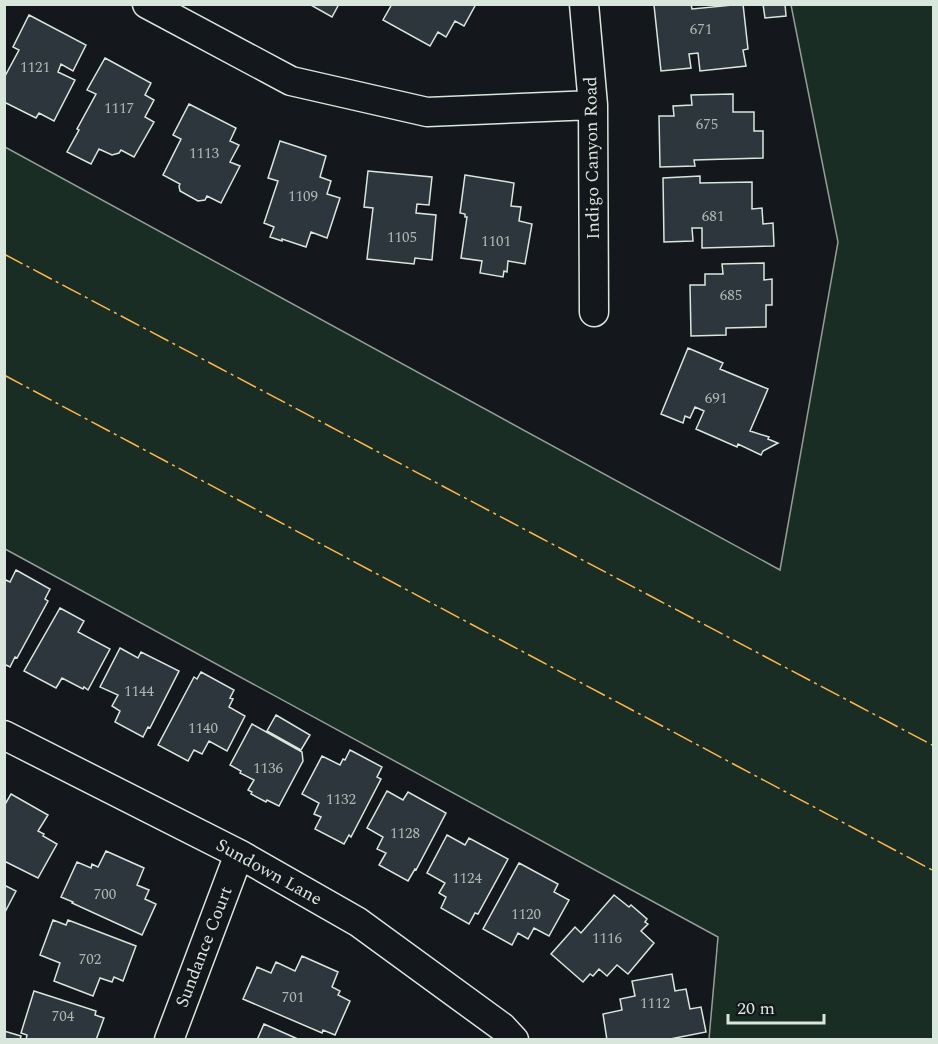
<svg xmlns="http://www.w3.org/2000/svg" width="938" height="1044" viewBox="0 0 938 1044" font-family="Spectral,serif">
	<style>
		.green { fill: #1a2d24; stroke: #939e99; stroke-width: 1.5 }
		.building { fill: #2c363c; stroke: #d8e6dc; stroke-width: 1.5 }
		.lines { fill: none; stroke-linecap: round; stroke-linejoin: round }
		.street-casing { stroke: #d8e6dc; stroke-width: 31 }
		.street { stroke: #14181c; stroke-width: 28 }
		.power { stroke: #ffb74d; stroke-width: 1.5; stroke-dasharray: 21 4.5 3 4.5; stroke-linecap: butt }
		.labels { text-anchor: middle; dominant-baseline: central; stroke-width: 4.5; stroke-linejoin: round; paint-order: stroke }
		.number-label { font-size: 15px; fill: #adbab4 }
		.street-label { font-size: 18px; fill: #d8e6dc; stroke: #14181c }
	</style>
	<rect width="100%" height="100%" fill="#14181c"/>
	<path class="green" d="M791,5H933V1039H709L718,937L5,549V147L780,570L838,242Z"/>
	<path class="building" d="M309,4H339L332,17Z
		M392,4H476L464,26L455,21L446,37L438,32L430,46L383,20Z
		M662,4H691L692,9L743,4L748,49L743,50L746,66L700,71L698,53L689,54L691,68L661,71L654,5Z
		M763,4H785L786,16L765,18Z
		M29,15L86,45L73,71L61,64L58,72L75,80L54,121L39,113L36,118L4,102V78L19,50L13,47Z
		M105,58L151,83L145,95L154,100L145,117L154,122L134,157L121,150L119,153L112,155L99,149L91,164L67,152L79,130L77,129L96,94L87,90Z
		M733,94V112H754V131H763V158L694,160L695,166L660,167L659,116H674L673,106L692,105L691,95Z
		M189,104L236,128L230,141L239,145L230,162L240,166L221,203L207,196L205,200L198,201L180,191L179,186L180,184L163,175L181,139L173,135Z
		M280,141L326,156L320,177L331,181L327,194L340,198L327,238L311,232L306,247L282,239V241L270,237L274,227L264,223L278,181L268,178Z
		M368,171L432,177L429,205L417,204L416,213L436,215L432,260L415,258L414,264L367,259L373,208L364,207Z
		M465,175L514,183L511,206L521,207L519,221L532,224L525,264L508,261L507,272L504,271L503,277L480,273L482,261L461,258L467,217H465V214L460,213Z
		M700,176V183L752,182V209L762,208L763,224L773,223L774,246L702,248V228H692L693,241L664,242L663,178Z
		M764,263V280L772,279V305H766V327L726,328V335L691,336L690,285H705V274H723L722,264Z
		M688,348L723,363L720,369L768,389L750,431L769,437L768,439L778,443L763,451L761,455L738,444L737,447L696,429L704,411L695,407L690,418L685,416L683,423L661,414Z
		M16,570L50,589L45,599L48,601L17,658L15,657L10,667L4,664V583L6,580L10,582Z
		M60,608L84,621L78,632L110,649L88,690L84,687L83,689L62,678L56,688L24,671Z
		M120,648L138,658L141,652L179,671L150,728L148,727L143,737L115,722L120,711L112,706L118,695L100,687Z
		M201,672L234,690L230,698L233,699L229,707L245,716L227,751L209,741L202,754L194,750L188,761L158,745L194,677L197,679Z
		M276,715L310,735L301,750L267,731Z
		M252,724L302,752L303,761L279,806L267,800L266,802L251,794L252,792L248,790L254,780L240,773L241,771L230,765Z
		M350,750L382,767L377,777L381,779L351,837L349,835L344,844L315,829L321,817L314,814L319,803L302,794L322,756L340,765L343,759L345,760Z
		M387,791L403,800L408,792L446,813L416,870L415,869L408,881L379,865L386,853L377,849L383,837L367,828Z
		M11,794L48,815L38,831L44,834L43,836L57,844L38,878L4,861V806Z
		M447,835L465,845L469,838L508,859L478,914L475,913L469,924L441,908L446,897L439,893L445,883L427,873Z
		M106,851L144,868L137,885L149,890L145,899L156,904L142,935L72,903L73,902L61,897L77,862L91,868L92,864L98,867Z
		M519,863L558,884L554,892L569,900L549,936L534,928L528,939L518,933L512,945L483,929Z
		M4,885L16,891L4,914Z
		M614,895L629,907L631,905L647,919L645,922L648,924L641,931L654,943L628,974L617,965L607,976L599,969L593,976L590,974L583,982L551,954L575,927L581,933Z
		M53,920L66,925L68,920L136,946L123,981L114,977L112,982L100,978L93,996L54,981L60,963L40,955Z
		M302,956L338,972L332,987L340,991L338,995L350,1001L335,1035L323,1030L322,1033L243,999L257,967L271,973L276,962L295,971Z
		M672,974L675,991L686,989L690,1009L701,1007L706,1032L665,1040H607L603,1014L622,1010L620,999L635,996L632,981Z
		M34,991L96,1011L95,1015L104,1018L96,1040H26L27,1035L21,1033Z
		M264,1024L300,1040H257Z
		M4,1031L21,1036L20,1040H4Z"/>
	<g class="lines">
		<g class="street-casing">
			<path id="street" d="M147,4L291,81L427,112L593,105
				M584,4L593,105L594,312
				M4,735L239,854L358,922L502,1027L514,1040
				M169,1040L239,854"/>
		</g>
		<use href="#street" class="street"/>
		<path class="power" d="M4,254L934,746
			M4,375L934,871"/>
	</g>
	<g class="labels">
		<g class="number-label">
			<text x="701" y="29">671</text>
			<text x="35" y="67">1121</text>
			<text x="119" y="108">1117</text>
			<text x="707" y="124">675</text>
			<text x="204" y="153">1113</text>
			<text x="303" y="196">1109</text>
			<text x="713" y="216">681</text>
			<text x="402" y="237">1105</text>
			<text x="496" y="241">1101</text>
			<text x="731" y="295">685</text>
			<text x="716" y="398">691</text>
			<text x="139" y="691">1144</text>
			<text x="203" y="728">1140</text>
			<text x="268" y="768">1136</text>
			<text x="341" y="799">1132</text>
			<text x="405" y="833">1128</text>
			<text x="467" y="878">1124</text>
			<text x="105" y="894">700</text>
			<text x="526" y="914">1120</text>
			<text x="607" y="938">1116</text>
			<text x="90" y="959">702</text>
			<text x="293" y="997">701</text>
			<text x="655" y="1003">1112</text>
			<text x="63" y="1016">704</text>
		</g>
		<g class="street-label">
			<text transform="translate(592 158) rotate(-91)">Indigo Canyon Road</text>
			<text transform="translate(269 872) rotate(29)">Sundown Lane</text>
			<text transform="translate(204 947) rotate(-69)">Sundance Court</text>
		</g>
	</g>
	<rect width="938" height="1044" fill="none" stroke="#d8e6dc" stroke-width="12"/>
	<path d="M728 1014v9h96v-9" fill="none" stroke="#d8e6dc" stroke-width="3"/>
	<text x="737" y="1014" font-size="18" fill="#d8e6dc" stroke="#14181c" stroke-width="4.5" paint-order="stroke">20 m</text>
</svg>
